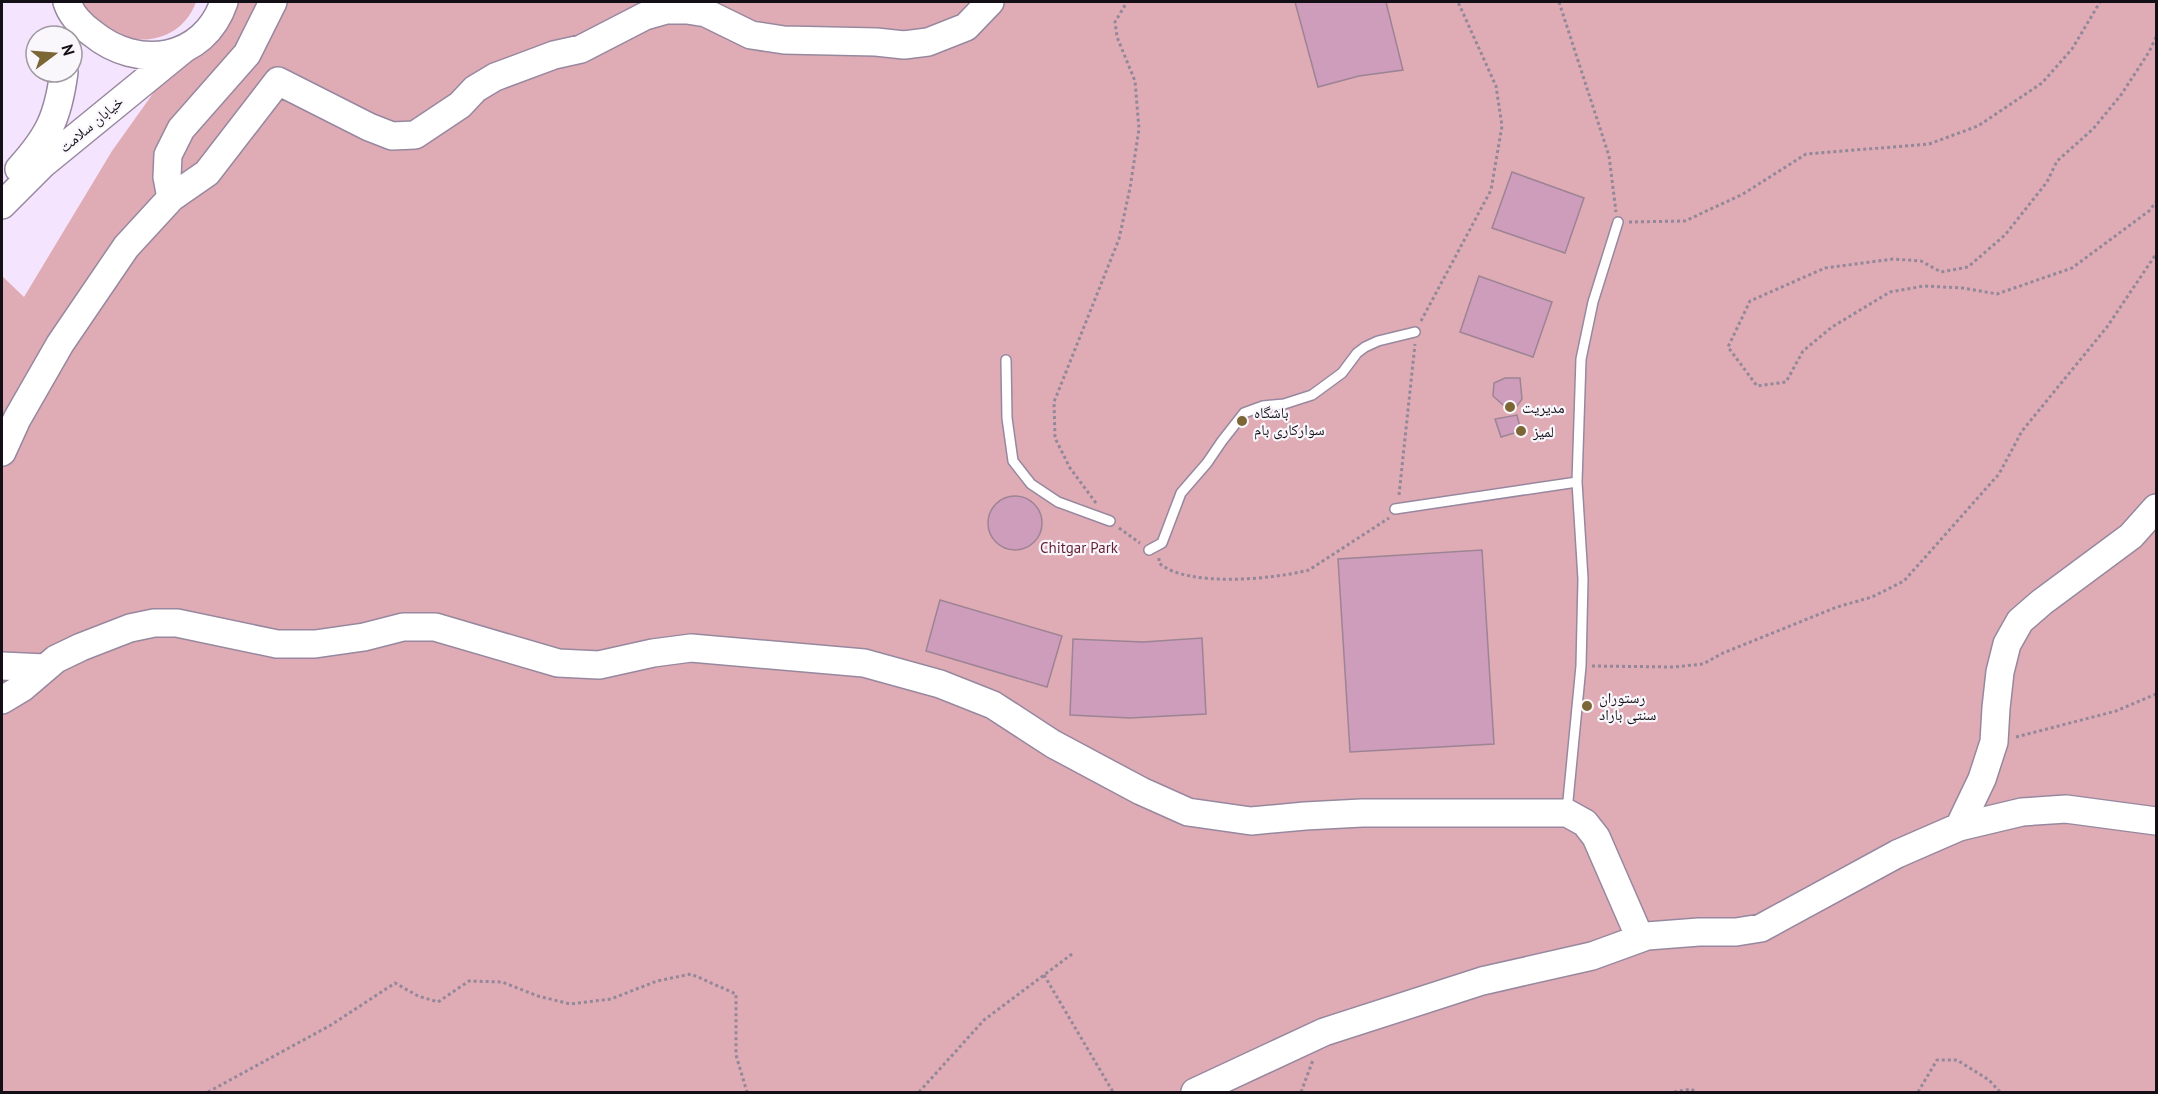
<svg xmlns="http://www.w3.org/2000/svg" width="2158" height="1094" viewBox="0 0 2158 1094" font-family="'PT Sans','Noto Naskh Arabic',sans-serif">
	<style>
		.green { fill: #dfacb5 }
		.building { fill: #cd9dbb; stroke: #9d8494; stroke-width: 1.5 }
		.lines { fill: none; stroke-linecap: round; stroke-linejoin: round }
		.lane-casing { stroke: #97889f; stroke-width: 12 }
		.secondary-casing { stroke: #97889f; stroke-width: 30 }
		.path { stroke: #93889a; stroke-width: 3; stroke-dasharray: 3 3; stroke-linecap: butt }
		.lane { stroke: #fff; stroke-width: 9 }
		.secondary { stroke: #fff; stroke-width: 27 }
		.poi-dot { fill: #7c6636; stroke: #faf7fc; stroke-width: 2 }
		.labels { text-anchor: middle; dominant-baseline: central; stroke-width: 4.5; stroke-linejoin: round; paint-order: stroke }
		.street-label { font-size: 15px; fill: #140f17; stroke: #faf7fc }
		.poi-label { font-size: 15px; fill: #140f17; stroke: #faf7fc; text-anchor: start }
		.park-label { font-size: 15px; fill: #631f32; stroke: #faf7fc }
	</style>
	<rect width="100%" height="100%" fill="#f5e4fe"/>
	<path class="green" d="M82,2H196C177,55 103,49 82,2Z
		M218,2H2156V1092H2V276L24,297L112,151Z"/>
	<path class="building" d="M1295,2H1386L1403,70L1359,76L1318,87Z
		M1512,172L1584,198L1565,253L1492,228Z
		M1479,276L1552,302L1533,357L1460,332Z
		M1505,378H1520L1522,399L1512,413L1493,396L1494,383Z
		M1517,415L1521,431L1501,437L1495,419Z
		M988 523a27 27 0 1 1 54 0a27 27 0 1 1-54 0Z
		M1482,550L1494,744L1350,752L1338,559Z
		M940,600L1062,636L1047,687L926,651Z
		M1202,638L1206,714L1130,718L1070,715L1073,639L1143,642Z"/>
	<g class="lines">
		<g class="lane-casing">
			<path id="lane" d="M1006,360L1007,418L1013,461L1031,484L1058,502L1110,521
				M1395,509L1577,482
				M1149,550L1162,543L1181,493L1207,463L1222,441L1244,413L1263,406L1284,404L1312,395L1342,373L1357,353L1365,347L1378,341L1415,332
				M1567,811L1581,666L1583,579L1577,482L1581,359L1593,302L1618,222"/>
		</g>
		<g class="secondary-casing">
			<path id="secondary" d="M67,2C71,15 81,25 92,33C138,71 204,61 224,2
				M19,169C49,136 58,117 64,72
				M171,198L167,177L168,155L181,129L247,54L273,2
				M2,205L43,164L185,48
				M2,452L17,419L60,344L126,247L171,198L207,173L278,81L369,127L392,136L415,135L460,105L475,89L495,77L554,55L581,49L645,16L666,10H687L706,13L751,35L784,40L876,42L904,45L928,42L966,27L990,2
				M2,666L45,668
				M2,700L22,688L56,659L81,647L130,628L154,623H177L277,644H315L364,637L403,627H435L558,663L599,665L653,653L691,648L864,663L940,684L993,705L1053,744L1141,791L1188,812L1251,821L1305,816L1362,813H1567L1585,823L1596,837L1640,938
				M1959,827L1982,779L1994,742L1996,708L2000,672L2007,644L2020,621L2042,602L2131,536L2156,508
				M1195,1092L1324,1032L1482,981L1592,956L1647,936L1699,932H1736L1761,928L1897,854L1959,827L2022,812L2066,809L2156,821"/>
		</g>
		<path class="path" d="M1559,2L1609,156L1616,212
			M2156,37L2149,52L2121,95L2093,129L2057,161L2047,182L2005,235L1968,267L1941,272L1921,261L1893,259L1825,268L1750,301L1728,347L1757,386L1786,382L1803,351L1832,327L1890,292L1924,286L1963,288L1997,294L2072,268L2149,211L2156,202
			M1629,222L1685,221L1743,194L1806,154L1929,144L1978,126L2042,83L2072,49L2100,2
			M1421,321L1491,190L1502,126L1496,86L1458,2
			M1399,495L1415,344
			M1096,503L1070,468L1055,438L1054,402L1119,239L1130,188L1139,129L1135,81L1117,37L1115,22L1127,2
			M1119,528L1140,543
			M1159,558V563C1188,588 1274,579 1309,570L1389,518
			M1592,666L1674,667L1703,664L1723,653L1837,607L1872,597L1904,581L1999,474L2022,431L2107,327L2156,254
			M2016,737L2116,711L2156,694
			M1044,975L1113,1092
			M208,1092L331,1025L395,983L418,996L438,1002L469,981L502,982L538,996L570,1004L611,999L657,981L691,974L736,994V1055L747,1092
			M919,1092L984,1020L1072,954
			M1301,1092L1313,1060
			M1674,1092L1691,1089L1696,1092
			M1918,1092L1937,1060H1957L1989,1080L2000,1092"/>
		<use href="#lane" class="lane"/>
		<use href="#secondary" class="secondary"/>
	</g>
	<g class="poi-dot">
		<circle cx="1510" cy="407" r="6"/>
		<circle cx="1242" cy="421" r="6"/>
		<circle cx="1521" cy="431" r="6"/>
		<circle cx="1587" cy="706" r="6"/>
	</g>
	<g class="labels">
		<g class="street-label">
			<text transform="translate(91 124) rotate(-40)">خیابان سلامت</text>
		</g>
		<g class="poi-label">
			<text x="1522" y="407">مدیریت</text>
			<text x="1254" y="412">باشگاه<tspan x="1254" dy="17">سوارکاری بام</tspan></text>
			<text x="1533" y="431">لمیز</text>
			<text x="1599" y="697">رستوران<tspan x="1599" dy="17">سنتی باراد</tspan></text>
		</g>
		<g class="park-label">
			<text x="1079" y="547">Chitgar Park</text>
		</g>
	</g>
	<rect width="2158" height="1094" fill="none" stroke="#140f17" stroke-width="6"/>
	<g transform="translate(54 54) rotate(74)"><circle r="28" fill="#faf7fc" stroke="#9e9aa0" stroke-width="1.5"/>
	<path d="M0-4.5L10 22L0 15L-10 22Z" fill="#7c6636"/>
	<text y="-9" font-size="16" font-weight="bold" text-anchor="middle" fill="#140f17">N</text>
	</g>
</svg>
